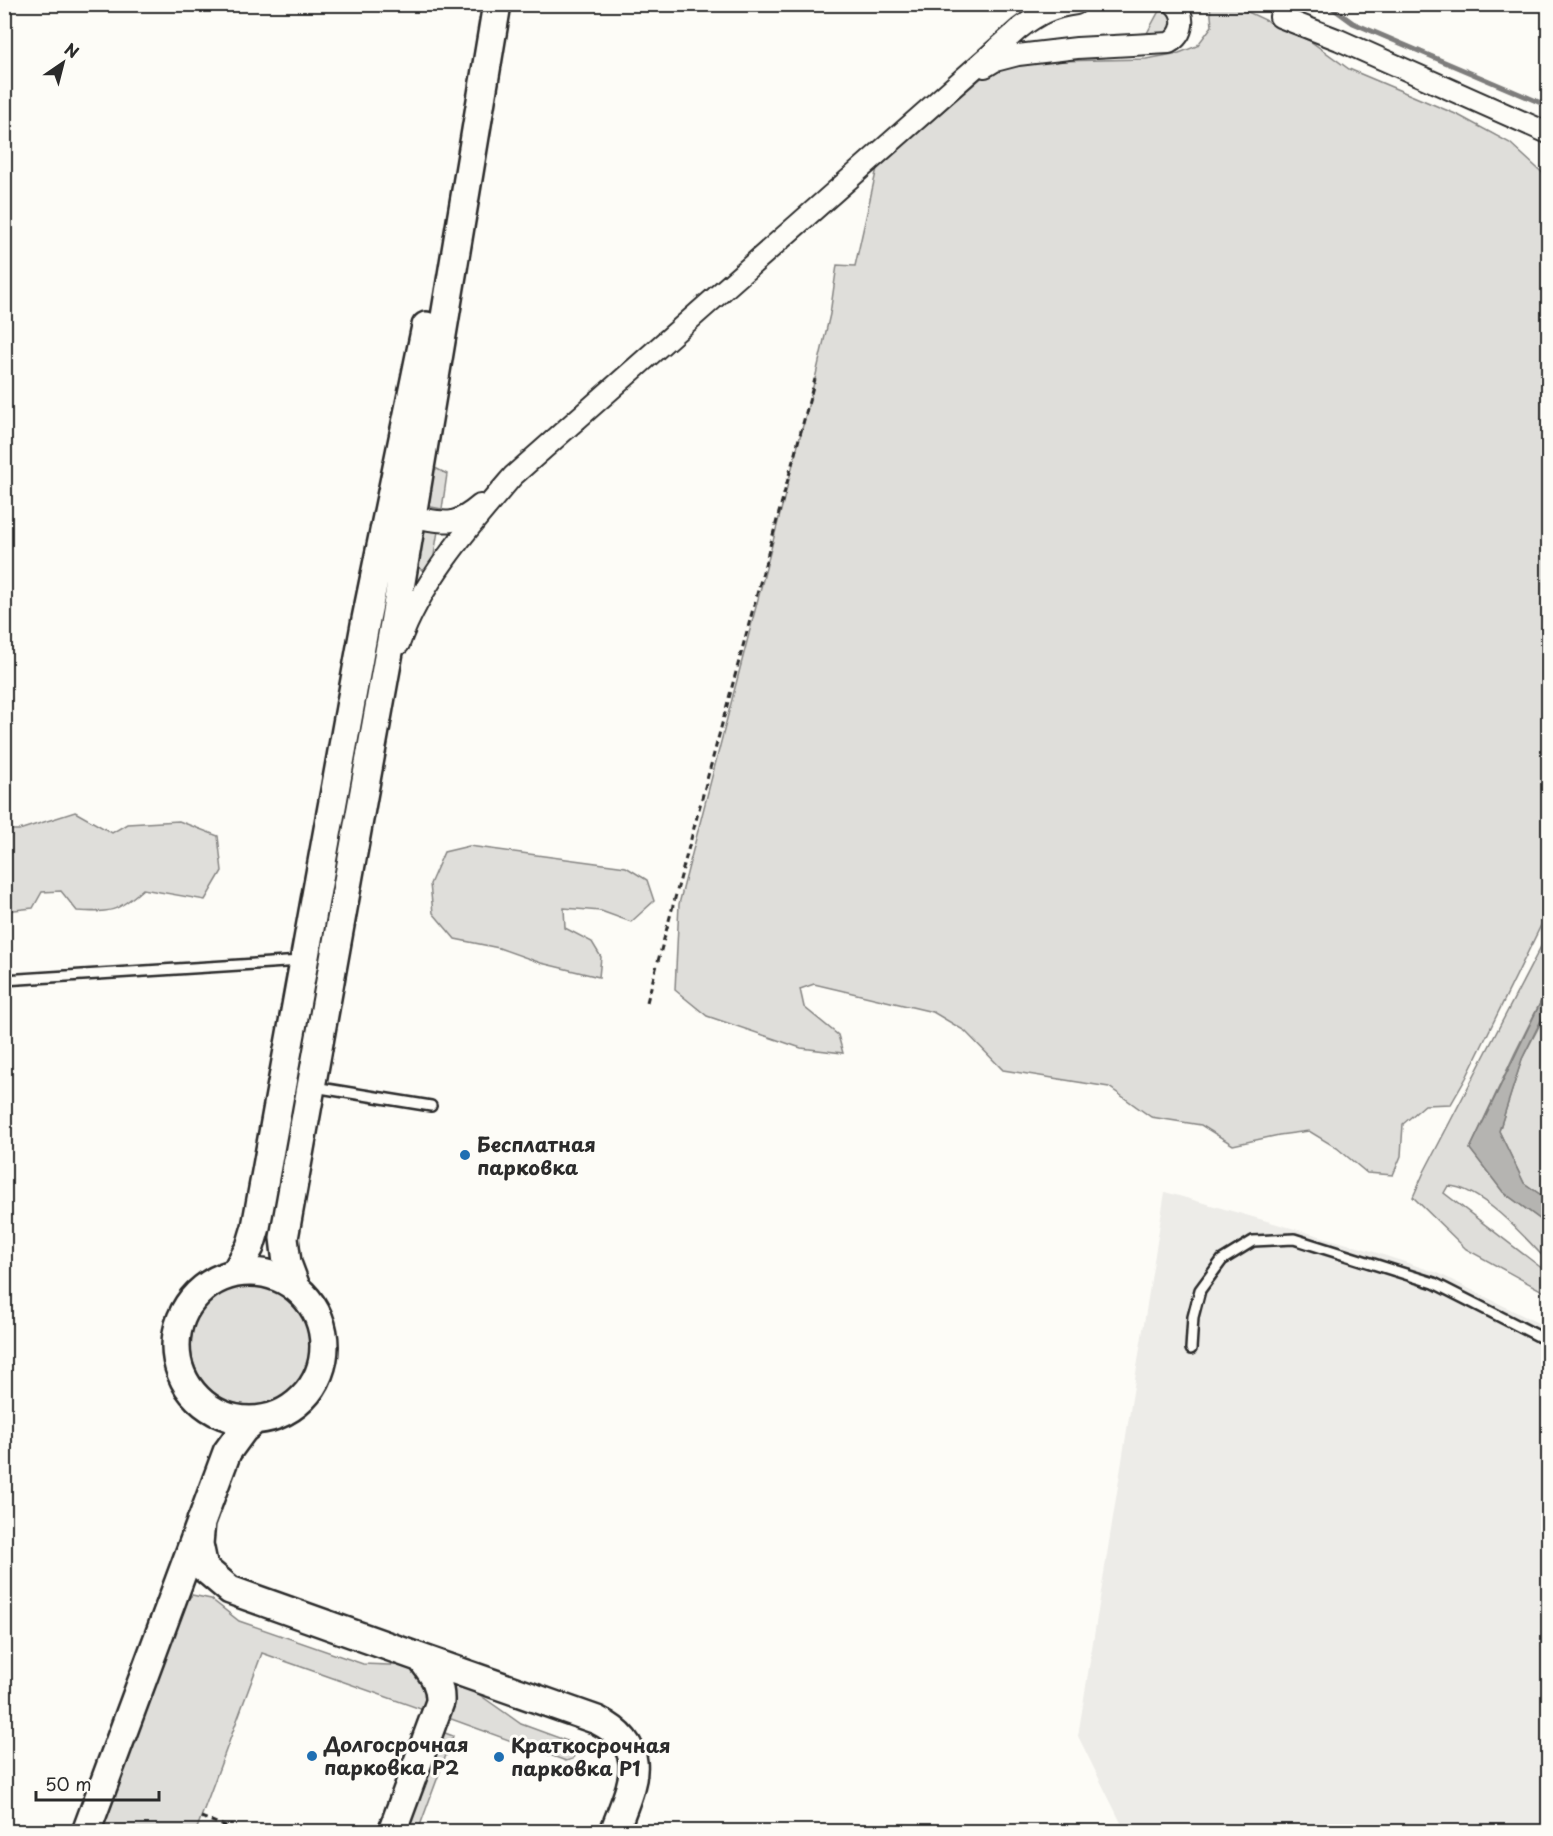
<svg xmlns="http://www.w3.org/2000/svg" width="1553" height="1836" viewBox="0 0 1553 1836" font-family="'Playpen Sans',sans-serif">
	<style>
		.built { fill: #edece8 }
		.green { fill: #dfdeda; stroke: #858482; stroke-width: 1.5 }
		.water { fill: #b5b4b1; stroke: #7e7d7b; stroke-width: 1.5 }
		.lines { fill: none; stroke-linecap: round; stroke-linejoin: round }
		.stream { stroke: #7e7d7b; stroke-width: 5 }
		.lane-casing { stroke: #2b2b2b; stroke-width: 14 }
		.street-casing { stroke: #2b2b2b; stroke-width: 24 }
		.secondary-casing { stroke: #2b2b2b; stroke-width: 32 }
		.path { stroke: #2b2b2b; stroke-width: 3; stroke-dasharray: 6 4.5; stroke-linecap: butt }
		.lane { stroke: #fdfcf7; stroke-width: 9 }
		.street { stroke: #fdfcf7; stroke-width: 20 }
		.secondary { stroke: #fdfcf7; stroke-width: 27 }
		.poi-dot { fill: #1f6fb2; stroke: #fdfcf7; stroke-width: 2 }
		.labels { text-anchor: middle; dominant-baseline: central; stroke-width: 6; stroke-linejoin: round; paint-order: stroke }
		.poi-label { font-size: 20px; font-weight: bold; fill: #2b2b2b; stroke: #fdfcf7; text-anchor: start }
	</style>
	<rect width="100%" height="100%" fill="#fdfcf7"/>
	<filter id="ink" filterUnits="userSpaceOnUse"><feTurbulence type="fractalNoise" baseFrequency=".0167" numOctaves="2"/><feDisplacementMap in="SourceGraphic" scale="12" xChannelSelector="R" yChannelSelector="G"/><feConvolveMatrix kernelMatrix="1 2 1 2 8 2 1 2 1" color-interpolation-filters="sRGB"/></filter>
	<g filter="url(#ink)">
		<path class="built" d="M1165,1192L1365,1249L1438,1273L1548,1328V1831H1125L1078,1736Z"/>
		<path class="green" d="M1231,4L1310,41L1349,69L1458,115L1510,143L1548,178V911L1466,1078L1451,1104L1425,1105L1403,1124L1401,1156L1393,1175L1367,1173L1337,1148L1309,1131L1279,1135L1233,1145L1201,1125L1151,1117L1109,1087L1003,1070L965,1031L933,1012L814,984L800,989L804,1007L838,1035L843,1053L801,1048L707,1016L675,990L679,904L815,379L830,314L837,265L855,266L877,168L993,68L1014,62L1146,59L1179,53L1197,46L1212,26L1210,5Z
			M1159,11H1165C1172,16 1177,27 1167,33C1162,36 1152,35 1146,35Z
			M433,467L447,474L442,509L426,506Z
			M422,529L438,531L432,567L428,570H422L417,566Z
			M75,812L112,833L127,824L179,821L218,836L222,871L205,900L143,889C117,912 111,913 77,911L61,891L42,892L33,908L5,911V830H19Z
			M469,846L626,867L647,880L654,901L631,922L601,911L564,908L565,928L592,942L601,957L599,977L541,963L499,948L455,939L433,913L430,884L444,852Z
			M1548,933V987L1515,1053L1470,1149L1503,1192L1548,1225V1262C1527,1239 1480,1186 1448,1186L1444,1193L1548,1273V1294L1466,1249L1413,1197L1424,1172Z
			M1548,1009V1200L1524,1183L1499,1131L1522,1059Z
			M191 1345a60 60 0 1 1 120 0a60 60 0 1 1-120 0Z
			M192,1595L211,1599L239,1621L363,1664L415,1666L427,1676L429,1712L262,1653L196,1831L98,1832L181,1607Z
			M457,1679L521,1724L573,1743L576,1748L573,1759L566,1761L443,1716L446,1683Z
			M437,1730L453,1736L418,1831L400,1832Z"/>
		<path class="water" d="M1548,987V1006L1522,1059L1499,1131L1524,1183L1548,1200V1225L1503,1192L1470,1149Z"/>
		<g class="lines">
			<path class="stream" d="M1327,4L1353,23L1548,106"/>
			<g class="lane-casing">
				<path id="lane" d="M4,980L301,961
					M314,1087L431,1106
					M1191,1349L1193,1317L1200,1290L1222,1260L1253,1241L1294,1239L1434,1283L1548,1341"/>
			</g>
			<g class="street-casing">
				<path id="street" d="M1280,17L1339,40L1548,133
					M985,67L995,61L1018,55L1077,48L1169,43C1184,35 1187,16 1174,4
					M413,517C445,522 453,528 480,505
					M399,644C422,580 470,526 513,476L1019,29C1037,15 1052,7 1076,4"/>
			</g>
			<g class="secondary-casing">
				<path id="secondary" d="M176 1346a74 74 0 1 1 148 0a74 74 0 1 1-148 0Z
					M235,1273L250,1247L256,1227L366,619L426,326
					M296,1287L287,1263L284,1238L394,624L497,4
					M201,1521L199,1544L204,1568L230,1590L421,1658C432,1673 441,1683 440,1702L392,1832
					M421,1658L597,1720C654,1749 631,1785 614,1832
					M86,1832L227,1452L243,1430L255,1420"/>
			</g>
			<path class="path" d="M647,1002L815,379
				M201,1817L240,1832"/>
			<use href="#lane" class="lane"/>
			<use href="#street" class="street"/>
			<use href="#secondary" class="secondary"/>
		</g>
	</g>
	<g class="poi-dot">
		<circle cx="465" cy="1155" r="6"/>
		<circle cx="312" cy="1756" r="6"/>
		<circle cx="499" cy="1757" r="6"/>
	</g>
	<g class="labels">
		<g class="poi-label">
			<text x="477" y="1144">Бесплатная<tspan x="477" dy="23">парковка</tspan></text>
			<text x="324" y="1744">Долгосрочная<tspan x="324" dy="23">парковка P2</tspan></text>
			<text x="511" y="1745">Краткосрочная<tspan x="511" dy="23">парковка P1</tspan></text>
		</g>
	</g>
	<rect width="1553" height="1836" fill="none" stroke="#fdfcf7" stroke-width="24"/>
	<rect x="12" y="12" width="1529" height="1812" fill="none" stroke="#2b2b2b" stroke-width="2" filter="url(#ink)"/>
	<g transform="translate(63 63) rotate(35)" stroke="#fdfcf7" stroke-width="4.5" paint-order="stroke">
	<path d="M0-4.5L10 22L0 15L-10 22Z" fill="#2b2b2b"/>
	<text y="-9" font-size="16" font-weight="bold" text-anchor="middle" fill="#2b2b2b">N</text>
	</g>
	<path d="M36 1791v9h123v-9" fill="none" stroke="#2b2b2b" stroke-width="3"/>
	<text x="45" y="1791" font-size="18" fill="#2b2b2b" stroke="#fdfcf7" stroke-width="4.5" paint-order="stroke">50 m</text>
</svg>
